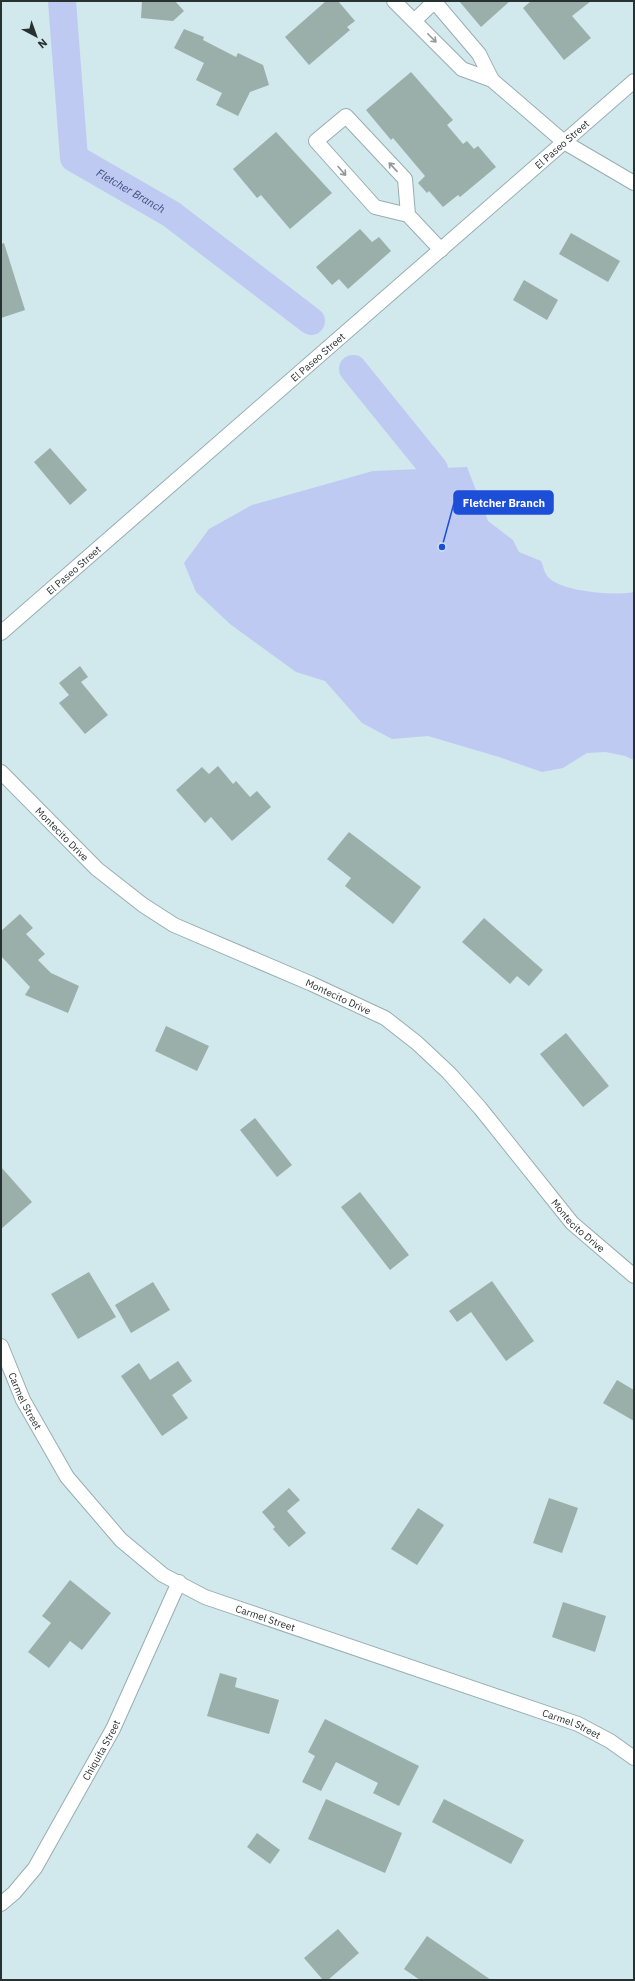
<svg xmlns="http://www.w3.org/2000/svg" width="635" height="1981" viewBox="0 0 635 1981" font-family="'IBM Plex Sans',sans-serif">
	<style>
		.water { fill: #bfcaf2 }
		.lines { fill: none; stroke-linecap: round; stroke-linejoin: round }
		.river { stroke: #bfcaf2; stroke-width: 28 }
		.building { fill: #9aafa9 }
		.street-casing { stroke: #98aeb1; stroke-width: 16 }
		.street { stroke: #fff; stroke-width: 14 }
		.oneway { stroke: #949898 }
		.labels { text-anchor: middle; dominant-baseline: central; stroke-width: 3; stroke-linejoin: round; paint-order: stroke }
		.street-label { font-size: 10px; fill: #283132; stroke: #d1e8ec }
		.water-label { font-size: 11px; font-style: italic; fill: #414c7f; stroke: #d1e8ec }
		.leader { fill: none; stroke: #1d4ed8; stroke-width: 1.5 }
		.callout-dot { fill: #1d4ed8; stroke: #d1e8ec; stroke-width: 1.5 }
		.callout { fill: #1d4ed8; stroke: #1d4ed8; stroke-width: 1.5 }
		.callout-label { font-size: 11px; text-anchor: middle; font-weight: bold; fill: #fff }
	</style>
	<rect width="100%" height="100%" fill="#d1e8ec"/>
	<path class="water" d="M467,467L488,521L513,540L519,552L541,561C543,566 545,575 549,578C563,592 616,596 634,592V760L625,756L606,752L587,753L563,768L542,772L499,757L428,736L392,739L362,723L325,681L296,672L230,624L196,592L184,563L209,529L252,505L373,471Z"/>
	<g class="lines">
		<g class="river">
			<path id="s1" d="M62,1L74,158L171,214L311,321"/>
			<path d="M353,369L434,469L438,508"/>
		</g>
	</g>
	<path class="building" d="M142,1H175L184,11L173,21L141,18Z
		M326,1H338L355,21L347,27L350,30L309,65L285,37Z
		M459,1H510L481,27Z
		M531,1H591L572,16L591,38L564,60L523,8Z
		M184,29L204,37L203,40L236,57L238,53L263,65L269,85L250,92L238,116L216,105L222,93L196,80L204,63L174,48Z
		M411,72L453,120L447,125L463,144L467,141L474,149L478,146L496,167L460,197L458,195L443,207L429,191L427,193L418,183L425,176L393,138L391,140L366,110Z
		M276,132L332,193L290,229L261,195L257,198L233,169Z
		M360,229L372,242L379,237L391,251L348,289L339,279L332,285L316,267Z
		M571,233L620,261L608,282L559,254Z
		M4,243L25,310L1,318V244Z
		M524,280L558,300L547,320L513,300Z
		M50,448L87,490L70,505L34,462Z
		M80,666L88,677L81,682L108,715L85,734L59,703L69,695L59,683Z
		M218,766L233,784L236,781L250,797L257,791L271,807L232,841L211,817L205,823L176,790L202,767L209,774Z
		M349,832L421,887L393,924L345,886L351,878L327,859Z
		M20,914L33,928L26,934L45,954L38,960L51,973L79,986L68,1013L25,995L30,987L1,956V931Z
		M484,918L543,970L529,986L517,976L510,984L462,942Z
		M166,1026L209,1046L197,1071L155,1051Z
		M566,1033L609,1086L583,1107L540,1054Z
		M255,1118L292,1165L277,1177L240,1130Z
		M1,1167L32,1202L1,1229Z
		M360,1192L409,1255L390,1270L341,1207Z
		M89,1272L116,1317L78,1339L51,1294Z
		M492,1281L534,1341L506,1361L471,1312L457,1322L449,1311Z
		M153,1282L170,1310L131,1333L115,1305Z
		M178,1361L192,1381L172,1395L188,1418L162,1436L121,1376L139,1363L150,1380Z
		M617,1380L634,1390V1421L603,1403Z
		M289,1488L300,1500L287,1511L306,1533L289,1547L273,1529L275,1527L262,1512Z
		M549,1498L578,1508L562,1553L533,1543Z
		M418,1508L444,1525L417,1565L391,1549Z
		M70,1580L111,1613L82,1650L70,1641L49,1668L28,1652L51,1623L42,1616Z
		M563,1602L606,1616L595,1652L552,1637Z
		M220,1673L237,1678L235,1687L279,1700L269,1734L207,1716Z
		M325,1719L419,1766L399,1806L373,1793L378,1783L336,1762L321,1791L302,1782L315,1756L308,1752Z
		M326,1799L402,1833L385,1873L308,1839Z
		M444,1799L524,1840L511,1864L432,1822Z
		M257,1833L280,1850L270,1864L247,1847Z
		M338,1929L359,1953L328,1980H323L304,1958Z
		M427,1936L491,1980H420L404,1969Z"/>
	<g class="lines">
		<g class="street-casing">
			<g id="street">
				<path d="M394,1L462,69L492,80L564,142L634,183"/>
				<path d="M434,1L479,54L492,80"/>
				<path d="M414,21L434,2"/>
				<path d="M408,215L405,179L346,116L316,141L375,207L408,215L441,250"/>
				<path id="s2" d="M1,633L634,81"/>
				<path id="s3" d="M1,772L97,869L143,905L174,925L312,984L385,1018L417,1043L449,1073L480,1108L572,1223L634,1276"/>
				<path id="s4" d="M1,1346L23,1400L67,1477L121,1540L163,1575L205,1597L578,1724L610,1741L634,1758"/>
				<path id="s5" d="M1,1904L14,1893L35,1868L113,1729L179,1582"/>
			</g>
		</g>
		<use href="#street" class="street"/>
	</g>
	<defs><path id="oneway-shaft" d="M-6 0H5M1.5-3L5.5 0L1.5 3" fill="none" stroke-width="1.6" stroke-linecap="round" stroke-linejoin="round"/></defs>
	<g class="oneway">
		<use href="#oneway-shaft" transform="translate(432 38) rotate(45)"/>
		<use href="#oneway-shaft" transform="translate(393 167) rotate(-133)"/>
		<use href="#oneway-shaft" transform="translate(342 171) rotate(49)"/>
	</g>
	<g class="labels">
		<g class="street-label">
			<text stroke="none"><textPath href="#s2" startOffset="744">El Paseo Street</textPath></text>
			<text stroke="none"><textPath href="#s2" startOffset="420">El Paseo Street</textPath></text>
			<text stroke="none"><textPath href="#s2" startOffset="96">El Paseo Street</textPath></text>
			<text stroke="none"><textPath href="#s3" startOffset="87">Montecito Drive</textPath></text>
			<text stroke="none"><textPath href="#s3" startOffset="411">Montecito Drive</textPath></text>
			<text stroke="none"><textPath href="#s3" startOffset="747">Montecito Drive</textPath></text>
			<text stroke="none"><textPath href="#s4" startOffset="60">Carmel Street</textPath></text>
			<text stroke="none"><textPath href="#s4" startOffset="396">Carmel Street</textPath></text>
			<text stroke="none"><textPath href="#s4" startOffset="720">Carmel Street</textPath></text>
			<text stroke="none"><textPath href="#s5" startOffset="185">Chiquita Street</textPath></text>
		</g>
		<g class="water-label">
			<text stroke="none"><textPath href="#s1" startOffset="223">Fletcher Branch</textPath></text>
		</g>
	</g>
	<path class="leader" d="M442 547L454 503"/>
	<circle class="callout-dot" cx="442" cy="547" r="4"/>
	<rect class="callout" x="454" y="491" width="99" height="23" rx="4"/>
	<g class="callout-label">
		<text x="504" y="507">Fletcher Branch</text>
	</g>
	<rect width="635" height="1981" fill="none" stroke="#283132" stroke-width="4"/>
	<g transform="translate(36 36) rotate(139)" stroke="#d1e8ec" stroke-width="3" paint-order="stroke">
	<path d="M0-3L7 15L0 10L-7 15Z" fill="#283132"/>
	<text y="-6" font-size="11" font-weight="bold" text-anchor="middle" fill="#283132">N</text>
	</g>
</svg>
